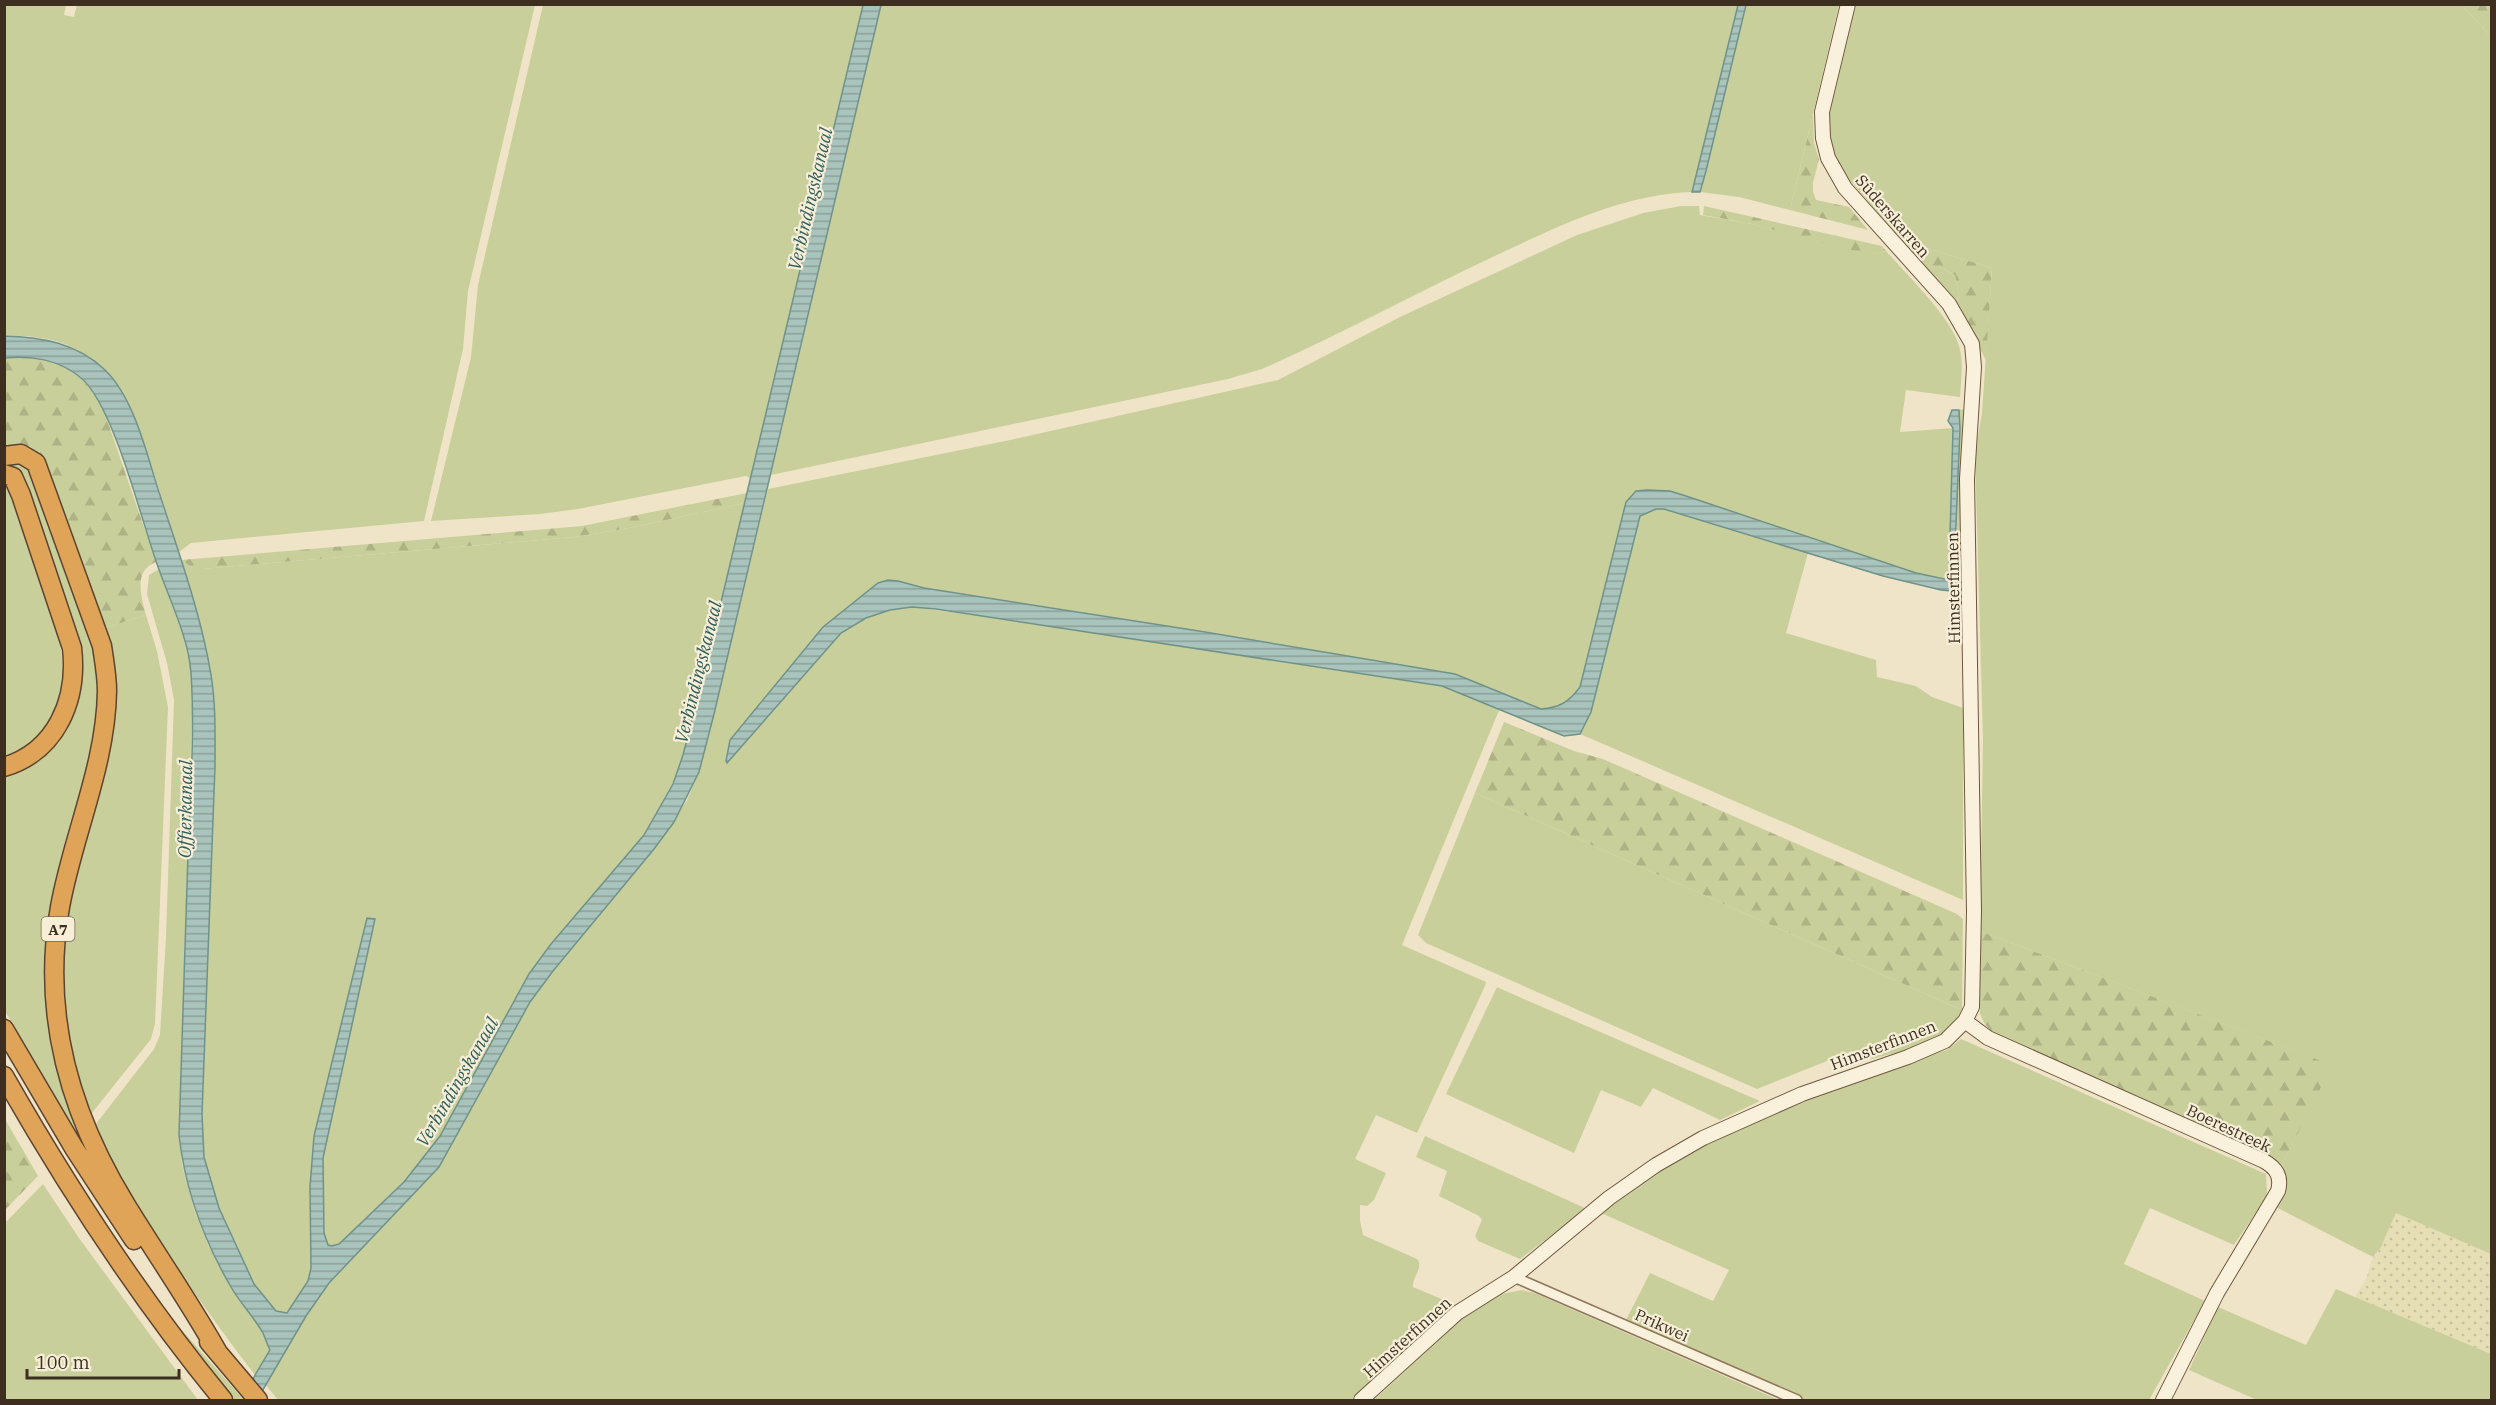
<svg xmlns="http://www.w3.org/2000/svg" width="2496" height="1405" viewBox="0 0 2496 1405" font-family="'IBM Plex Serif',serif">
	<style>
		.farmland { fill: url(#farmland-dots) }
		.grass { fill: #c9cf9b }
		.forest { fill: url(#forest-firs) }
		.water { fill: url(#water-rules); stroke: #6f938a; stroke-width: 1.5 }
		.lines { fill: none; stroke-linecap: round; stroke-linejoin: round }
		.street-casing { stroke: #8d765c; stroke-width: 12 }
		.secondary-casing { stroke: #6f573f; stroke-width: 16 }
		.highway-casing { stroke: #5b4430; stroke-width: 21 }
		.street { stroke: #faf1dc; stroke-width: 9 }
		.secondary { stroke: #faf1dc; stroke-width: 14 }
		.highway { stroke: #e0a458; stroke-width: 18 }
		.labels { text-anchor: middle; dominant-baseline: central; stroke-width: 4.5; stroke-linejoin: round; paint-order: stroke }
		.shield { fill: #f7eed8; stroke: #756857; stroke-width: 1.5 }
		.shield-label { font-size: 15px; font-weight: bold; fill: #3d2e20 }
		.street-label { font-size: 16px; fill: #3d2e20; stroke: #f7eed8 }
		.water-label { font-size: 18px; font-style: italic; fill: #2f5d5a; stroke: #f7eed8 }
	</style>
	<defs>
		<pattern id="farmland-dots" width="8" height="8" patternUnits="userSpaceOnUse" patternTransform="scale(1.5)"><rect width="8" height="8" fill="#e6deb5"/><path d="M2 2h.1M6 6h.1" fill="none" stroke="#c6bf9b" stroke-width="1.8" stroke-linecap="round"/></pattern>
		<pattern id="forest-firs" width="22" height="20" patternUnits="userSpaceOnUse" patternTransform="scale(1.5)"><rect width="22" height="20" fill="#c9cf9b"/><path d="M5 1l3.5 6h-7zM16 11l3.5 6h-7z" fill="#aeb285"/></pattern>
		<pattern id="water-rules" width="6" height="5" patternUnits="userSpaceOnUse" patternTransform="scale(1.5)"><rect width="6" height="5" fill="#a9c4bc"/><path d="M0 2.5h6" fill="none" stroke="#8ba098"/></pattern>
	</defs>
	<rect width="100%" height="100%" fill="#f0e4c8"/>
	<path class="farmland" d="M2396,1213L2491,1254V1354L2355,1297L2367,1277L2371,1261L2381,1247Z"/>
	<path class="grass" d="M77,4L535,5L468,291L463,349L424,521L191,543L179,552C161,498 147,439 119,389C109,371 90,356 72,347C51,337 27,336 5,335L4,5H66L64,15L74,17Z
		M543,5H863L751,479L746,476L578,509L540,514L431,521L471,357L478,285Z
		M881,5H1738L1692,192C1624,194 1559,226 1499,254C1419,291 1342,334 1262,369L1228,379L771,475Z
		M1746,5H1839L1790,210L1739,197L1700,192Z
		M1853,5H2462L2491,37V1254L2396,1213L2381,1247L2373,1257L2274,1206L2284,1173L2282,1165L2331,1065L1980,931L1983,740L1975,453L1982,413L1992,268L1901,240L1843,172L1830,145L1827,129L1828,107Z
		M1681,206H1699L1700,215L1752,224L1876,254L1886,251C1907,275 1951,317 1959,346C1964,362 1961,380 1960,397L1906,390L1900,432L1953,428L1949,572L1954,571L1959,410L1966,409L1964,583L1946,581L1916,573L1670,492L1637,491L1626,503L1580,687L1565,704L1541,710L1455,674L1199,631L924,588L888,580L878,583L842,611L727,762L841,633L866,618L890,610L912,607L1043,624L1442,686L1500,708L1402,945L1486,982L1485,986L1417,1133L1376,1115L1355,1159L1386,1173L1374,1200L1367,1206L1360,1205V1221L1363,1235L1417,1259C1424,1268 1412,1277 1413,1287L1456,1305L1351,1400H278L266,1385L306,1316L329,1283L439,1167L530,1002L553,971L654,849L687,800L699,772L714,714L768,489L1010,440L1278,380L1400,317L1577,235L1643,213Z
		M1920,264L1942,268L1955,275L1959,296L1957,309Z
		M15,462L29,467L97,653L101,700L47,993L103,1181L5,1011V771L34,756L77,678L5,467V463Z
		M4,483L10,492C20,521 31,550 41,579C63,644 90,723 5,757Z
		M745,503L683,755L673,784L644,835L551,944L529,974L440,1136L404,1182L339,1244L332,1246L328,1245L324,1233L323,1158L375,920L367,919L314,1136L311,1268L308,1281L287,1313L276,1311L254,1284L219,1208L204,1157L202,1114L215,766V712L211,675L181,560L194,569H202L574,537L629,528Z
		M1656,509H1664L1808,553L1786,633L1876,660L1877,677L1916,686L1932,697L1963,708V900L1580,734L1591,712L1640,516Z
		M159,569L182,633L191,670L192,710L179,1135L182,1165L194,1209L208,1245L262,1332L270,1350L255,1375C194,1296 140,1216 92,1129L154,1049L160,1035L166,937L174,700L167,663L147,594L149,575Z
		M146,615L157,651L168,707L155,1024L151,1039L88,1118L65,1047L61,935L98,783L102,629Z
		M1475,793L1962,1010L1961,1017L1949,1032L1929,1044L1872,1059L1852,1051L1757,1089L1426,943L1418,935Z
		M1497,987L1517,996L1760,1101L1720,1120L1653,1088L1641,1107L1601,1090L1574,1153L1446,1094Z
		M1961,1039L2266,1174L2267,1196L2234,1245L2150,1208L2124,1264L2205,1301L2149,1400H1806L1625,1322L1650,1273L1713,1301L1729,1270L1601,1213L1666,1164L1777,1109L1902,1063L1947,1050Z
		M1425,1136L1587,1209L1520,1259L1478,1241L1475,1236L1482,1220L1479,1216L1439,1196L1447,1171L1416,1157Z
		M43,1184L79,1238L198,1400H5V1223Z
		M2336,1289L2491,1354V1400H2257L2189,1370L2218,1307L2306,1345Z
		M1522,1290L1537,1294L1779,1400H1374L1472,1310L1496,1295Z
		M179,1327L244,1400H228L183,1335Z"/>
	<path class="forest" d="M2462,5H2491V37Z
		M1813,114L1814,143L1819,159L1813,183V192L1816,200L1849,207L1868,230L1790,210Z
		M1704,206L1882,246L1886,251L1876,254L1863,253L1752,224L1703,215Z
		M1901,240L1992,268L1986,360L1957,309L1959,296L1955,275L1942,268L1920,264Z
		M13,357C57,360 80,367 103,408L156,562C133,571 141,595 146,615L102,629L41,458C29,441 23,443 5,449L4,358Z
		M747,493L745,503L629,528L574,537L202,569H194L181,560L582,526Z
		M1504,722L1574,751L1603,759L1957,914L1963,919L1962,1010L1475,793Z
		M1980,931L2332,1065L2282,1165L2264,1154L2001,1038C1990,1030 1984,1026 1980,1013Z
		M5,1119L38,1176L5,1210H4Z"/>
	<path class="water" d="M863,5H881L714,714L699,772L674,822L654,849L553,971L530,1002L439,1167L329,1283L306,1316L257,1400H244L255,1375L270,1350C267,1344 265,1338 263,1333C254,1317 240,1303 231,1287C203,1239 185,1190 179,1135C182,1041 185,948 188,854C190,794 195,733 191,673C188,635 168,597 156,561C141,519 113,404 81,378C60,360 31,355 5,358L4,336C42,337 77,343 105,370C135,399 147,456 160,495C179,554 201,614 211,675C216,705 215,736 215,766L202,1114L204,1157L219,1208L254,1284L276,1311L287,1313L308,1281L311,1268L310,1187L314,1136L367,918L375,919L323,1158L324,1233L328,1245L332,1246L339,1244L404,1182L440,1136L529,974L551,944L644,835L673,784L683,755L707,661Z
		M1738,5H1746L1706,171L1700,192H1692Z
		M1952,410H1959L1960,429L1954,571L1949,572L1953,428L1948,421Z
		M1648,490L1670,491L1689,497L1916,573L1959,582V587L1951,591L1941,590L1883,576L1664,509H1656L1640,516L1591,712L1580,734L1564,736L1442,686L936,609L912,607L890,610L866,618L841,633L727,763L726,761L730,740L823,627L878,583L888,580L898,581L924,588L1199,631L1455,674L1541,709C1559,708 1569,702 1580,687L1626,502L1636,491Z"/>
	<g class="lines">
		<g class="street-casing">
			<path id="street" d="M1514,1277L1797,1400"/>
		</g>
		<g class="secondary-casing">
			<path id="secondary" d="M1965,1021L1988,1038L2264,1161C2276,1168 2282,1176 2278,1191L2217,1293L2163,1400
				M1361,1400L1457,1313L1514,1277L1609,1198L1656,1165L1703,1138L1802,1094L1908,1057L1945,1041L1965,1021L1972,1007L1974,911L1967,479L1974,367L1972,344L1949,304L1845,188L1828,158L1823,138L1822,112L1848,4"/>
		</g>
		<g class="highway-casing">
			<path id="highway" d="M4,456L21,454L36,463L102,646C104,660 107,676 107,691C106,765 73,835 60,907C41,1014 70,1114 126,1205C156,1254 189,1301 217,1351
				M4,474L13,477L21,495L72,648C78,699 57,751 4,767
				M4,1029L74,1148L134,1240
				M4,1076C69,1190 140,1299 223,1400
				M209,1342L258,1400"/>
		</g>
		<use href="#street" class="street"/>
		<use href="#secondary" class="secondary"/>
		<use href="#highway" class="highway"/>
	</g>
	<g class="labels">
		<rect class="shield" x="41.5" y="917" width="33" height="24" rx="4.5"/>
		<g class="shield-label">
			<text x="58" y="929">A7</text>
		</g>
		<g class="street-label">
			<text transform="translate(1893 216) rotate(49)">Sûderskarren</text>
			<text transform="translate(1953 588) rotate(-91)">Himsterfinnen</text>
			<text transform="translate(1883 1045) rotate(-21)">Himsterfinnen</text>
			<text transform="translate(2229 1128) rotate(25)">Boerestreek</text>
			<text transform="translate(1662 1325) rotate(24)">Prikwei</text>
			<text transform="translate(1407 1337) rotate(-42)">Himsterfinnen</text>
		</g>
		<g class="water-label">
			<text transform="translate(810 199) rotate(-77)">Verbindingskanaal</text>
			<text transform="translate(698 672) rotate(-76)">Verbindingskanaal</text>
			<text transform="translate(185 809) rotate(-89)">Offierkanaal</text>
			<text transform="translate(457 1082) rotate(-60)">Verbindingskanaal</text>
		</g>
	</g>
	<rect width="2496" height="1405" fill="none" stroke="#3d2e20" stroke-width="12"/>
	<path d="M27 1369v9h152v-9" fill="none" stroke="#3d2e20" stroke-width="3"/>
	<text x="36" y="1369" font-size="18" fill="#3d2e20" stroke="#f7eed8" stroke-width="4.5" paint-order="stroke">100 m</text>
</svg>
